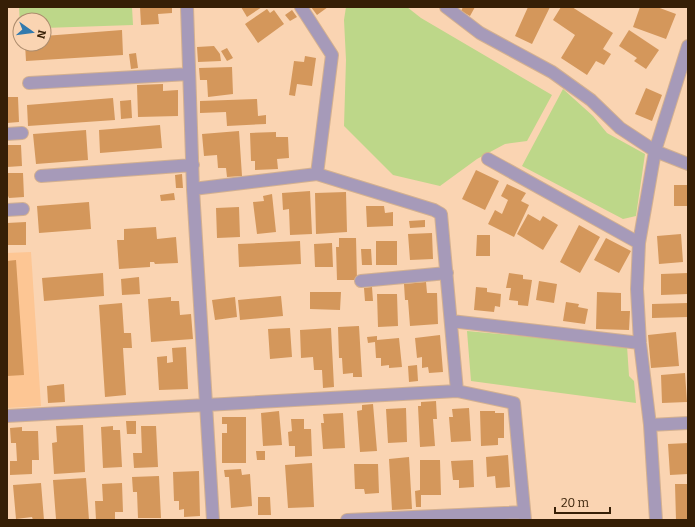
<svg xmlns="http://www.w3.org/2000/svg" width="695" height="527" viewBox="0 0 695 527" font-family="Bitter,serif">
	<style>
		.built { fill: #fdc694 }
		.green { fill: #bdd789 }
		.building { fill: #d4975b }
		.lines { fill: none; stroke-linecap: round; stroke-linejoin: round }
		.street-casing { stroke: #d3b090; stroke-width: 14 }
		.street { stroke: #a69ab9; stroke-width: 12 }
	</style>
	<rect width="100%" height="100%" fill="#fad4b2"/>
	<path class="built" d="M31,252L41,406L7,408V253Z"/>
	<path class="green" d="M19,7H132L133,25L44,28V20H20V25Z
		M346,7H407L421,18L552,95L527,141L505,144L477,159L440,186L393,175L344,126L346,60L344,20Z
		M563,89L593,116L607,133L645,154L636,216L623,219L522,166Z
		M467,331L627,346L629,376L634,381L636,403L471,381Z"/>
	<path class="building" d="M140,7H172V13L158,14L159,24L141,25Z
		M241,7H262L247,17Z
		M311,7H328L317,15Z
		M463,7H475L470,16L461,11Z
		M528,7H550L532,44L515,36Z
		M561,7H572L613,33L603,49L611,54L604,65L596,61L587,75L561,58L575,35L553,20Z
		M640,7H657L676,14L666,39L633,27Z
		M267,9L270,13L274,10L284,24L258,43L245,24Z
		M292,10L297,17L290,21L285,15Z
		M122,30L123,55L26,61L25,44H44V36Z
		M629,30L659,50L646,69L634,61L637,58L619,46Z
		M214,46L220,54L221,61L198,62L197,47Z
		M227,48L233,58L227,61L221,51Z
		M136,53L138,68L131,69L129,54Z
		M305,56L316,58L312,86L297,84L295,96L289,95L294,61L304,62Z
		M232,67L233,94L208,97L207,80H200L199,68Z
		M163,84V91L178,90V116L138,117L137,85Z
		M646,88L662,95L652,121L635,114Z
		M7,97H18L19,122L7,123Z
		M113,98L115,120L28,126L27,105Z
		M257,99L258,116L266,115V124L227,126L226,112L200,113V101Z
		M131,100L132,118L121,119L120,101Z
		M160,125L162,148L100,153L99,130Z
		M86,130L88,160L36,164L33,134Z
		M239,131L242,176L227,177L226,168H218L217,155L204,156L202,134Z
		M276,132V137H288L289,158L277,159L278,169L255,170V161H251L250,133Z
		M7,145H21L22,166L7,167Z
		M476,170L499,181L485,210L462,199Z
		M7,173H23L24,197L9,198L7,194Z
		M182,174L183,188H176L175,175Z
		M507,184L526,193L521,201L529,205L514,237L488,224L495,210L502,214L508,200L501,196Z
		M674,185H688V206H674Z
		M310,191L312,234L290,235L289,209L283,210L282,193Z
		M346,192L347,232L316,234L315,193Z
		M174,193L175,200L161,201L160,195Z
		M272,194L276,232L257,234L253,202L264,201L263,196Z
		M89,202L91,229L39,233L37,206Z
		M366,206H384L385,213L393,212V226L367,227Z
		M239,207L240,237L217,238L216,208Z
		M528,214L540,221L543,216L558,225L543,250L517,234Z
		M425,220V227L410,228L409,221Z
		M26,222V245H7V223Z
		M579,225L600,237L580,273L560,262Z
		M156,227L157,239L176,237L178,263L155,264L154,262H150V267L119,269L117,240H124V229Z
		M432,233L433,259L410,260L408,234Z
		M681,234L683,262L659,264L657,236Z
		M477,235H490V256H476Z
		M339,238H356L357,280H337L336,247H339Z
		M606,238L631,251L619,273L594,260Z
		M300,241L301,264L239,267L238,244Z
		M376,241H397V265H376Z
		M332,243L333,267H315L314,244Z
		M361,249H371L372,265H362Z
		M16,260L24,375L7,376V261Z
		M103,273L104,296L44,301L42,278Z
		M509,273L523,275V279L532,280L528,306L518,305V301L509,300L511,288H506Z
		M688,273V294L661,295V274Z
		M139,277L140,294L122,295L121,279Z
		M539,281L557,284L554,303L536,300Z
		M426,282L427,293H437L438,324L410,326L408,300H405L404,284Z
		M372,287L373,301H365L364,288Z
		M476,287L487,288V292L501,294L500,307L495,306L494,312L474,310Z
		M310,292H341L340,310L310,309Z
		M597,292L621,293V311H630L629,330L596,329Z
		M377,294H397L398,326L378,327Z
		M281,296L283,316L240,320L238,300Z
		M171,297V301H179L180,315L191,314L193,339L151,342L148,299Z
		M235,297L237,317L215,320L212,300Z
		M566,302L579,304L578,307L588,309L585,324L563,321Z
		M122,303L124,333H131L132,348H123L126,395L105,397L99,305Z
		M688,303V317L652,318V304Z
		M359,326L362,377H353V373L343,374L342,358H339L338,327Z
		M290,328L292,357L270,359L268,329Z
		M331,328L334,387L323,388L322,370H314L313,357L301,358L300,330Z
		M676,332L679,366L651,368L648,335Z
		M440,335L443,372L429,373L428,367L422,368V357L417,358L415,338Z
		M377,336V340L399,338L402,367L389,368V365L381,366V358H376L375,342L368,343L367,337Z
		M186,347L188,389L159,390L157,357L167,356V363L173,362L172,348Z
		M417,365L418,381L409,382L408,366Z
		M685,373L687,402L662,403L661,375Z
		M64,384L65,402L48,403L47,386Z
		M436,401L437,419H433L435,446L420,447L418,406H421V402Z
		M373,404L377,451L360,452L357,411L362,410V405Z
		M406,408L407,442L388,443L386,409Z
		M469,408L471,441L451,442L449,417H453L452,409Z
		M279,411L282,445L263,446L261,413Z
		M480,411H495V413H504V438H498V445L481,446Z
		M343,413L345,448L323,449L321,423H324L323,414Z
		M222,417H246V463H222V433H227V424H222Z
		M291,419H304V429H311L312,456L295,457V446H289L288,432L292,431Z
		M126,421H136V434H127Z
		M83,425L85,472L54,474L52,443L57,442L56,426Z
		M113,426V430H120L122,467L103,468L101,427Z
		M141,426H156L158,467L134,468L133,453H142Z
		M22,427V431H38L39,460H32V474L10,475V461H17L16,443H11L10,428Z
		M688,443V474L670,475L668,444Z
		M256,451H265V460H257Z
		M508,455L510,487L496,488L495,476L487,477L486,457Z
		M409,457L412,509L392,510L389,459Z
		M420,460H440L441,495H421V507H416L415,491L420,490Z
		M473,460L474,487L459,488V480H453L451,461Z
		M312,463L314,507L288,508L285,465Z
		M354,464H378L379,493L365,494L364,489H355Z
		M241,469L242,475L250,474L252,506L231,508L229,477H225L224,470Z
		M199,471L200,516L184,517V509L179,510V501H174L173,472Z
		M159,476L161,518H138L137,492H133L132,477Z
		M86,478L89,520L56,519L53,480Z
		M41,483L44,520H33L32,517L16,519L13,485Z
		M122,483L123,512H115V520H96L95,501H103L102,484Z
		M675,484H688V520H676Z
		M258,497H270L271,515H258Z"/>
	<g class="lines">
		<g class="street-casing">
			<path id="street" d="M187,7L193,189L213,520
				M301,7L332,55L317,174
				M446,7L480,33L552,72L591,100L620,128L655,151L688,164
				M29,83L189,74
				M7,134L22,133
				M488,159L639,243
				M41,176L193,165
				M193,189L317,174L434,210L441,214L457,391
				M7,210L23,209
				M361,281L447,273
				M451,321L640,343
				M7,416L457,391L514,403L525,520
				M650,425L688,423
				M347,520L524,512
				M656,520L650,425L640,343L637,289L639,243L655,151L688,46"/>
		</g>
		<use href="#street" class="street"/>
	</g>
	<rect width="695" height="527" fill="none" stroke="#361f06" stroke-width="16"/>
	<g transform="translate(32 32) rotate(104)"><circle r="19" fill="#fad4b2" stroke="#ac8c6d"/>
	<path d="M0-3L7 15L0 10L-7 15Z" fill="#327aae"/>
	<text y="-6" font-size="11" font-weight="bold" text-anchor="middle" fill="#361f06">N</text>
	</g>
	<path d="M555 507v6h55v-6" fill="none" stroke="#361f06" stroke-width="2"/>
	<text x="561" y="507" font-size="12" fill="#361f06" stroke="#fad4b2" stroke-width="3" paint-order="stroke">20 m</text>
</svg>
